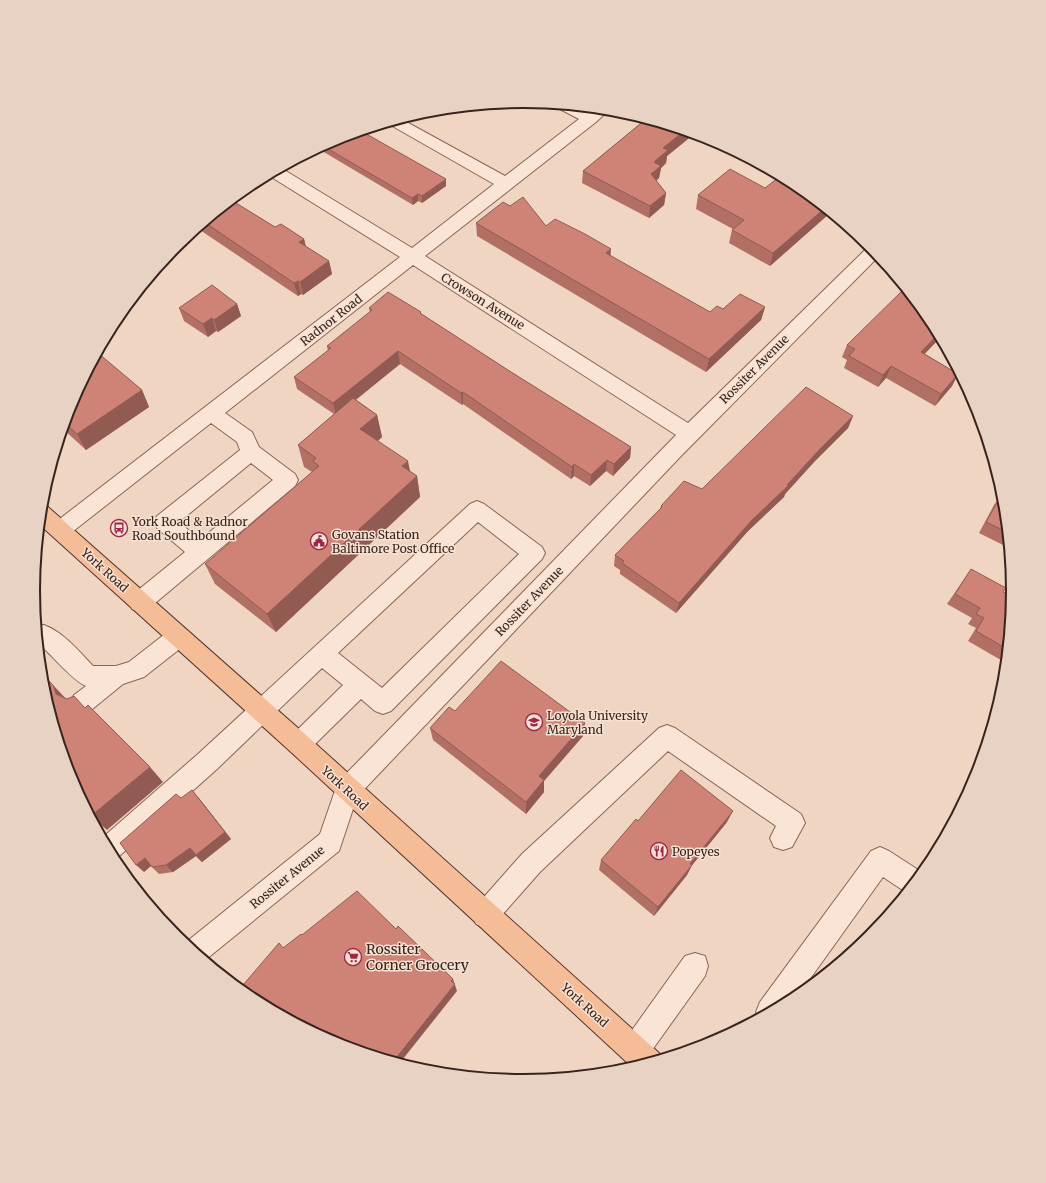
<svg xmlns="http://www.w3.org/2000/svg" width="1046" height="1183" viewBox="0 0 1046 1183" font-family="Merriweather,serif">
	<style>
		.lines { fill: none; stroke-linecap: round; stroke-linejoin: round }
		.minor-casing { stroke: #8a6558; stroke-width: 2 }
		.major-casing { stroke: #57342d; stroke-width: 2 }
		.minor { fill: #fae4d5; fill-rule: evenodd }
		.major { fill: #f4bd98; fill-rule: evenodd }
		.wall { fill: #b27065 }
		.shaded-wall { fill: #915b53 }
		.building { fill: #cf8276; stroke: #915b53 }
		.labels { text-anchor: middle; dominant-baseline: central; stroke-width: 3; stroke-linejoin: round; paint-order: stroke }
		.street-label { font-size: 12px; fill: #39231d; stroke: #f6e1d2 }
		.poi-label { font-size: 12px; fill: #39231d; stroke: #f6e1d2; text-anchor: start }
		.near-poi-label { font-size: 14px; fill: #39231d; stroke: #f6e1d2; text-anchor: start }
		.rim { fill: none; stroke: #39231d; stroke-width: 2 }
	</style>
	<rect width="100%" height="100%" fill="#efd5c2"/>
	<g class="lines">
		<g class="minor-casing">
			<path id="minor" d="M555,105L579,107L588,112L593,108L609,110L596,122L425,256L688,423L868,247L870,246L879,256L681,456L357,797L339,851L204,961L184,944L185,943L320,834L338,782L676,435L413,265L225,413L252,432L259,447L295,474L298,480L295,486L148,609L140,612L132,609L129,602L132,595L185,552L157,528L153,522L157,516L240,450L237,442L211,423L67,536L60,539L53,536L49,530L53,524L400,257L268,175L281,168L412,248L494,184L387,123L401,119L505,176L579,119L558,108ZM251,463L273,480L200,540L179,522Z
				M477,501L484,504L542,547L545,553L542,559L391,711L383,714L375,711L361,699L307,752L299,755L291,752L287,744L291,736L343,685L322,668L216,770L117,858L113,859L102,838L198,754L470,504ZM478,522L519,554L382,688L338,653Z
				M44,625C63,632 79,651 93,666H116L129,662L170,630L178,627L186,630L189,637L186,644L144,677L123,684L90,711L82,714L74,711L70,703L74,695L86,686C73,681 53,656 40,645L38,646L36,626Z
				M667,725L675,728L801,814L805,823L792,847L783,850L774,847L770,838L776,826L668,751L540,872L494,924L485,928L476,924L472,915L476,906L522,854L659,728Z
				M880,847L889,851L923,873L907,893L883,877L797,997L759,1018L756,1012L760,1002L871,851Z
				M695,953L705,956L708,966L705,976L645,1060L635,1064L625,1060L621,1050L625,1040L685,956Z"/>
		</g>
		<g class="major-casing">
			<path id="major" d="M42,505L48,507L307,736L659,1053L661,1059L633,1068L291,752L40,525Z"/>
		</g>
		<use href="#minor" class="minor"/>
		<use href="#major" class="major"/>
	</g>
	<path class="wall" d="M646,119L694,134L667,156L666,163L661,168L659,178L656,181L666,193L664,205L649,218L582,183L583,171Z
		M336,139L446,186L422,203L418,201L413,205L317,148Z
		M786,181L795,184L830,213L770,266L729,243L732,230L733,229L696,209L698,195L765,188Z
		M231,200L275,227L304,239L306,247L329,261L332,274L303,295L301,294L298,296L197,228Z
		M476,223L546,226L610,256L710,312L723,309L765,307L761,320L706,372L477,236Z
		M237,304L241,316L218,332L216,331L208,337L184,321L179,308Z
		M369,308L421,314L511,372L631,447L630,458L613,476L606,471L590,486L574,476L571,479L463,404L462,405L400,364L356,400L377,415L382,437L378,441L410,471L417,476L420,497L276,632L215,584L205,564L312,472L304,467L298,445L334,414L297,389L294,377L328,351L327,346L370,313Z
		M847,345L925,354L958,374L952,386L935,406L886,378L878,387L844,368L847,360L842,357Z
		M142,390L149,407L86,450L63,429L70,404Z
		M853,416L848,428L815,461L785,494L784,497L748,531L676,613L620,574V570L614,566L615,555L660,509L661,506L702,489Z
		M1002,494L1004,496L1009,548L979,533L994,505Z
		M971,569L1003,592L1013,597L1006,663L968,641L976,628L968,624L972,618L947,604Z
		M455,711L583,736L544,781V792L526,814L433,740L430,728Z
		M181,798H199L231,839L202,862L196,856L173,872L159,874L151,866L144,872Z
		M727,822L692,865L687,875L654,916L599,870L601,860Z"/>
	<path class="shaded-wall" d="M684,131L694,134L667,156L666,163L661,168L659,178L649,187L651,174L654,162L663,148Z
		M446,179V186L422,203V196Z
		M666,193L664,205L649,218L650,206Z
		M418,194V201L413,205L412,198Z
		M825,208L830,213L770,266L773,253Z
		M304,239L307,252L299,242Z
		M611,249L610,263L606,253Z
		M329,261L332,274L303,295L300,282Z
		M298,281L301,294L298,296L294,283Z
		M237,304L241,316L218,332L214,320Z
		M765,307L761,320L706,372L709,359Z
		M212,318L216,331L208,337L203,324Z
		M938,334L940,338L915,364L921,352Z
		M398,351L400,364L336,415L333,403Z
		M891,366L886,378L878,387L883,375Z
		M958,374L952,386L935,406L941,394Z
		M142,390L149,407L86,450L77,434Z
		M463,392V404L462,405L461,393Z
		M377,415L382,437L365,451L360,429Z
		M853,416L848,428L815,461L785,494L784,497L748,531L676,613L679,603L752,520L787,485L820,449Z
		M631,447L630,458L613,476L614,464Z
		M607,460L606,471L590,486L591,475Z
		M408,461L412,481L417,476L420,497L276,632L267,614L402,466Z
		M574,464V476L571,479L572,467Z
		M53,685L69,702L56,694Z
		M585,723L583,736L544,781V792L526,814V802L539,776Z
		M150,767L163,782L107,830L91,816Z
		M192,790L231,839L202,862L196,856L173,872L166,865Z
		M733,811L727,822L685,874L690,864Z
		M145,858L152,865L144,872L136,865Z
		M692,865L687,875L654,916L658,907Z
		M453,979L457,991L399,1064L393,1062Z"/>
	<path class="building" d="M646,119L684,131L663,148L668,150L654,162L661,166L651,174L666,193L650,206L583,171Z
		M361,131L446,179L422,196L418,194L412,198L323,146L336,139Z
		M730,169L765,188L779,177L786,181L787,180L795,184L825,208L773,253L732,230L744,220L698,195Z
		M523,197L546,226L555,219L585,234L611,249L606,253L710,312L717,306L723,309L740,294L765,307L709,359L476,223L503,202L510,206Z
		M231,200L275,227L281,224L304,239L299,242L329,261L300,282L298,281L294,283L204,222Z
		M212,285L237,304L214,320L212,318L203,324L179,308Z
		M905,288L931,319L938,334L921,352L958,374L941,394L891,366L883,375L849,356L855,349L847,345Z
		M388,292L421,312L420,313L511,372L631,447L614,464L607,460L591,475L574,464L572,467L463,392L461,393L398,351L333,403L294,377L331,348L327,346L372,310L369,308Z
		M98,353L142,390L77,434L65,423L70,404Z
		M806,387L853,416L820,449L787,485H789L752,520L679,603L622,563L624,561L615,555L662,507L661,506L684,481L702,489Z
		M353,398L377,415L360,429L408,461L402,466L417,476L267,614L205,564L319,466L313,461L316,458L298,445Z
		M1002,494L1004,496L1007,532L986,522Z
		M971,569L1006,588L1003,592L1013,597L1007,649L976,631L984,618L976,614L980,608L955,594Z
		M501,661L585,723L539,776L544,780L526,802L430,728L449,707L455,711Z
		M41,673L53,685L56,694L67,699L74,696L85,708L88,705L150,767L91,816L89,813L70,779L42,687Z
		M681,770L733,811L690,864L692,865L658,907L601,860L636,819L638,821Z
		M192,790L225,832L196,855L190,848L166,865L152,867L145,858L136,865L120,843L176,794L181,798Z
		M357,891L396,929L398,926L453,979L451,981L455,984L393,1062L335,1044L255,1001L243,985L279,943L283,948L301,934L302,935Z"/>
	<defs>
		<g id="bus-ring" transform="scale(0.9)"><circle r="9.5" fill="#f6e1d2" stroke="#9b2648" stroke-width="1.5"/><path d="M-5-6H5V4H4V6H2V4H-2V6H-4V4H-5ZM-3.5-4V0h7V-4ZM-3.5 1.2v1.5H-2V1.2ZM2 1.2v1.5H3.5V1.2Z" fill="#9b2648"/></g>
		<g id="civic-ring" transform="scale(0.9)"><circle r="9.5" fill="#f6e1d2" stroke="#9b2648" stroke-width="1.5"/><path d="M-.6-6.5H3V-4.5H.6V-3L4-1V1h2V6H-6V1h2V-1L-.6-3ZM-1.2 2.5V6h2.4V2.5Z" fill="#9b2648"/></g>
		<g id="university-ring" transform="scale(0.9)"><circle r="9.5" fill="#f6e1d2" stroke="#9b2648" stroke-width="1.5"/><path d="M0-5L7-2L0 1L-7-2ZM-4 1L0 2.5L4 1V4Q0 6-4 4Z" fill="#9b2648"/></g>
		<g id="restaurant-ring" transform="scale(0.9)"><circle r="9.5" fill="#f6e1d2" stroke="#9b2648" stroke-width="1.5"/><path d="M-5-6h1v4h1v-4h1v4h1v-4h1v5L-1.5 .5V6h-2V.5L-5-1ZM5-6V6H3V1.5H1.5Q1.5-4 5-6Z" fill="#9b2648"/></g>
		<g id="supermarket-ring" transform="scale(0.9)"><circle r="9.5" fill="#f6e1d2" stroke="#9b2648" stroke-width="1.5"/><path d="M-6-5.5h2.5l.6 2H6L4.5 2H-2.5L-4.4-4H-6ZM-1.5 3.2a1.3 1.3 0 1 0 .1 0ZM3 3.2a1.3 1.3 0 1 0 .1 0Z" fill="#9b2648"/></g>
	</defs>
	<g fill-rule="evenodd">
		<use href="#bus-ring" x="119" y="528"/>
		<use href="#civic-ring" x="319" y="541"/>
		<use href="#university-ring" x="534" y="722"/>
		<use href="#restaurant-ring" x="659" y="851"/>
		<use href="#supermarket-ring" x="353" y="957"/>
	</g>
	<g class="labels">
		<g class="street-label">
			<text transform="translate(483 301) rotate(32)">Crowson Avenue</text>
			<text transform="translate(331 320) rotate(-38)">Radnor Road</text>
			<text transform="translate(754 369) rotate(-45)">Rossiter Avenue</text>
			<text transform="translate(105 570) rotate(42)">York Road</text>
			<text transform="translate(529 601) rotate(-46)">Rossiter Avenue</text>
			<text transform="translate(345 788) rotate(43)">York Road</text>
			<text transform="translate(287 877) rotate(-39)">Rossiter Avenue</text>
			<text transform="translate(585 1005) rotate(42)">York Road</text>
		</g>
		<g class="poi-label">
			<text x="132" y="521">York Road &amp; Radnor<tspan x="132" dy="14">Road Southbound</tspan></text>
			<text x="332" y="534">Govans Station<tspan x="332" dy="14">Baltimore Post Office</tspan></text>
			<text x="547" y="715">Loyola University<tspan x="547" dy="14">Maryland</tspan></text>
			<text x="672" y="851">Popeyes</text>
		</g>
		<g class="near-poi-label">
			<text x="366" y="949">Rossiter<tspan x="366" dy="16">Corner Grocery</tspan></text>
		</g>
	</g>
	<path d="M0 0H1046V1183H0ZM40 591a483 483 0 1 1 966 0a483 483 0 1 1-966 0Z" fill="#e7d2c4" fill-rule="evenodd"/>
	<path class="rim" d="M40 591a483 483 0 1 1 966 0a483 483 0 1 1-966 0Z"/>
</svg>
